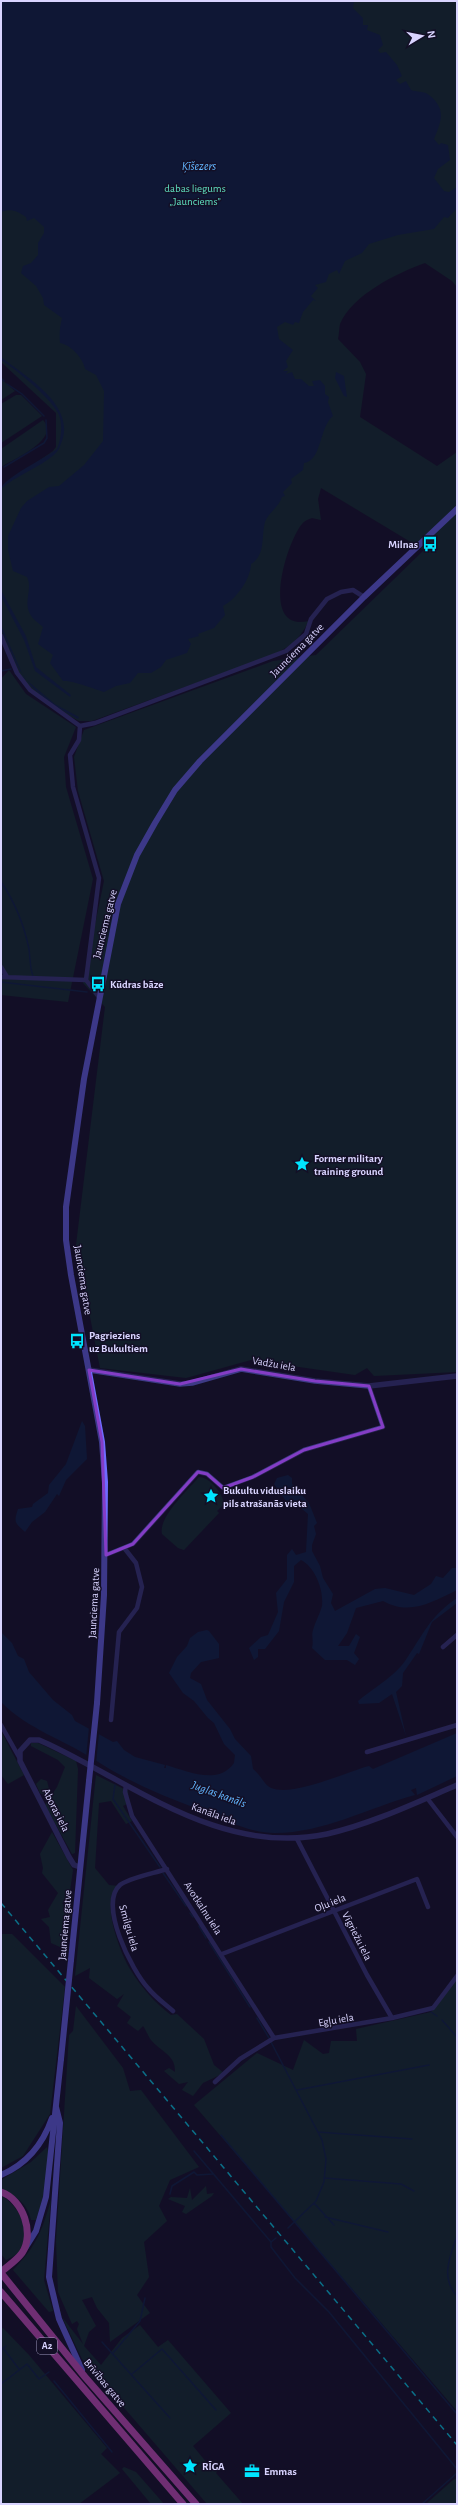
<svg xmlns="http://www.w3.org/2000/svg" width="458" height="2505" viewBox="0 0 458 2505" font-family="'Alegreya Sans',sans-serif">
	<style>
		.green { fill: #12302f }
		.water { fill: #0c2248 }
		.pier { fill: #130f26 }
		.lines { fill: none; stroke-linecap: round; stroke-linejoin: round }
		.stream { stroke: #0c2248; stroke-width: 1.5 }
		.minor { stroke: #3d3a85; stroke-width: 4.5 }
		.tertiary { stroke: #3d3a85; stroke-width: 5.5 }
		.secondary { stroke: #6f6bff; stroke-width: 6 }
		.trunk { stroke: #e055d1; stroke-width: 7 }
		.rail { stroke: #00e5ff; stroke-width: 1.5; stroke-dasharray: 6 5; stroke-linecap: butt }
		.secondary-bridge { stroke: #6f6bff; stroke-width: 6 }
		.marked { fill: none; stroke: #843dc5; stroke-width: 3; stroke-linejoin: round }
		.labels { text-anchor: middle; dominant-baseline: central; stroke-width: 3; stroke-linejoin: round; paint-order: stroke }
		.shield { fill: #130f26; stroke: #9e99be; stroke-width: 1 }
		.shield-label { font-size: 10px; font-weight: bold; fill: #d9d4ff }
		.park-label { font-size: 11px; fill: #5fe0c0; stroke: #130f26 }
		.poi-label { font-size: 11px; font-weight: bold; fill: #d9d4ff; stroke: #130f26; text-anchor: start }
		.street-label { font-size: 11px; fill: #d9d4ff; stroke: #130f26 }
		.water-label { font-size: 12px; font-style: italic; fill: #62b6ff; stroke: #130f26 }
	</style>
	<rect width="100%" height="100%" fill="#130f26"/>
	<path class="green" d="M1,1H457V287L452,281L425,263C397,273 352,295 340,324C339,328 339,335 338,339L360,362L366,374L360,417L437,466L457,452V1372L374,1376L367,1368L355,1375L251,1360L186,1378L100,1368L76,1245L105,1007L83,983L104,881L78,791L74,757L84,730L273,661L316,655L424,550L321,488L318,499L321,520L312,518C309,519 304,521 302,524C287,541 258,633 309,621C298,641 290,647 270,656L92,721H79L71,717L27,686L15,667L1,633V487L53,451L56,447V413L1,362Z
		M1,379L15,391L1,400Z
		M16,395H21L42,416L1,443V404Z
		M43,420C61,439 14,459 1,467V449Z
		M9,670L26,694L76,727L64,757L66,787L93,879L68,1002L1,995V679Z
		M199,1477C210,1477 223,1494 224,1504L217,1511L219,1513L184,1550L178,1548L162,1534C158,1517 189,1489 199,1477Z
		M1,1731L24,1775L8,1784L1,1775Z
		M31,1743H38L76,1761L78,1769L75,1853L72,1854L45,1805L57,1787L65,1767L58,1760L31,1746Z
		M96,1775L128,1791L129,1803L123,1806L132,1821L126,1824L111,1801L99,1803L95,1868L109,1885L119,1886C99,1898 120,1953 130,1969C140,1986 155,2003 171,2015L177,2014L204,2039L214,2065L224,2073L203,2083L193,2096L182,2090L188,2082L179,2084L164,2071L169,2068L175,2072C176,2055 161,2052 151,2040C148,2036 146,2030 143,2026L138,2031L127,2023L131,2017L117,2006L124,1994L117,1999L89,1978L90,1968L75,1976Z
		M41,1779L47,1781L49,1789L45,1795L40,1793L36,1784Z
		M52,1832L73,1870L69,1898L62,1903L71,1915L67,1950L51,1943L49,1927L41,1919L50,1917L48,1910L58,1893L42,1873L43,1868L40,1854Z
		M1,1934H12L65,1987L50,2114L23,2156L1,2168Z
		M457,1979V2411L194,2105L257,2053L293,2070L304,2040L323,2054L329,2053L331,2041H357L356,2029L431,2012Z
		M76,2006L123,2068L130,2091L141,2090L199,2167L170,2180L159,2206L167,2221L144,2242L149,2277L137,2295L150,2313L110,2342L109,2323L97,2308L92,2297L82,2300L96,2326L89,2332L84,2346L101,2365L122,2338L140,2325L158,2347L168,2340L231,2413L193,2446L212,2469L215,2466L218,2470L216,2473L243,2504H207L82,2359L62,2317L83,2344L77,2329L79,2324L77,2321L72,2324L58,2292L56,2241L69,2035L73,2031Z
		M47,2147C53,2166 42,2202 36,2220H31C28,2203 15,2196 1,2189V2180L31,2162Z
		M206,2186L207,2194L214,2193L212,2196L186,2214L182,2212L185,2206L168,2199L171,2197L187,2198L190,2188L192,2200Z
		M1,2196C19,2205 33,2233 19,2252C16,2255 10,2258 6,2260L1,2254Z
		M51,2199L44,2280L53,2311L49,2312L13,2270C36,2247 43,2229 51,2199Z
		M3,2328L29,2355L107,2448L101,2454L120,2473L79,2504H1V2329Z
		M124,2467L136,2472L164,2504H151L122,2469Z
		M457,2478V2504H426L453,2480Z"/>
	<path class="water" d="M1,1H354L353,8L363,18V25H368L367,30L380,35L383,45L378,50L380,53L386,52L397,65L402,76L396,80L400,84L406,81L411,90C416,92 425,91 429,95C447,109 441,122 434,139L439,145L441,143L448,145L450,160L438,169L434,178L444,191L449,192L457,187V208L448,218L444,217L434,229L398,235L369,244L362,253L345,261L339,274L337,270L329,274L326,282L315,285L318,288L311,296L316,301L313,300L303,312L299,323L295,322L293,325L285,322L277,327L279,339L293,350L286,361L288,367L283,371H288L286,374L292,372L295,379H301L309,386H314L312,381L320,380L325,386V394L329,397L328,402L333,416C319,427 322,461 304,463L303,470L291,479L292,483L283,492L285,496L282,497C279,507 268,513 265,522C261,537 266,555 251,564C251,577 238,598 223,606L225,615L214,628L198,634L199,636L188,639L191,644L187,653L166,660L161,667L151,673H138L130,683L116,686L104,692C95,689 71,680 63,681L50,663L53,655L38,644L43,627C39,623 33,620 30,614C23,601 33,590 27,577L13,571L8,550V536L21,508L27,501L49,487L59,486L84,465L103,441L104,391L96,375L85,369C83,358 71,345 60,343C59,334 60,326 62,318L44,305L43,298L36,286L21,273L23,266L31,263L38,255V243L44,233V227L34,218L27,221L26,217C17,211 11,208 1,212Z
		M1,357C25,376 75,404 62,441C60,446 59,450 55,454C39,468 17,475 1,489C3,478 46,458 57,449C61,439 63,426 59,415C53,400 16,369 1,360Z
		M336,372L344,376L347,397L344,396L335,378Z
		M1,590L26,636L36,667L71,695L70,697L35,671L24,640L1,596Z
		M1,625L24,678L55,704L79,717L78,719C41,699 23,685 8,645C6,639 1,632 1,625Z
		M82,1421L85,1426L87,1459L66,1480L59,1496L57,1494L45,1512L32,1522L25,1532C16,1523 13,1524 18,1509L32,1507L33,1504L48,1493L49,1485L66,1464Z
		M288,1475L292,1478V1484L309,1503L317,1523L314,1526L316,1534L312,1545V1551L320,1566L323,1578L333,1594L331,1603L335,1611L375,1589L385,1588L414,1595L431,1584L436,1576L443,1578L452,1568H457V1590C432,1602 410,1616 383,1601L356,1608L347,1633L338,1646H349L356,1634L360,1637L354,1653L359,1659L355,1665L347,1660H325L312,1648C314,1641 311,1636 313,1630C315,1622 320,1614 322,1606C324,1590 315,1567 301,1560L294,1566V1582L284,1602L279,1631L265,1649H258V1657L254,1660L249,1648L261,1637L268,1635L278,1612L276,1593L287,1579V1555L292,1549L296,1555L306,1552L308,1514L295,1503L291,1506C284,1499 279,1492 274,1484L277,1478Z
		M457,1598V1603L432,1622L419,1654L417,1653L403,1673L402,1686L396,1692L406,1736L392,1694L379,1703L359,1704L358,1701C371,1690 395,1676 405,1661C423,1635 429,1617 457,1598Z
		M207,1630L209,1631L219,1644V1658L201,1662L191,1673L190,1678L201,1684L207,1700L230,1729L235,1739L251,1756L253,1769C261,1775 264,1785 271,1788C293,1797 346,1772 369,1766L373,1769L457,1733V1776L417,1795L416,1788L411,1790L415,1795C368,1808 323,1833 275,1833C249,1833 223,1819 198,1809C163,1796 127,1781 95,1760C63,1739 29,1730 1,1702V1632L12,1643L18,1656L24,1659L29,1672L53,1700L72,1715L75,1721L113,1742L117,1741L124,1750L135,1757L165,1765L164,1768H166V1765C187,1771 218,1786 234,1763L235,1755L224,1744L214,1723L208,1718L194,1701L183,1693L169,1673L177,1657L187,1646L190,1638L198,1632Z"/>
	<path class="pier" d="M89,1727L99,1733L96,1764L86,1758Z"/>
	<g class="lines">
		<path class="stream" d="M1,378L4,381
			M7,384L22,394L44,416
			M4,467L44,443L47,438L46,420
			M1,671L11,669
			M1,882C15,902 24,925 29,949C30,957 30,969 33,976
			M1,982L87,992
			M115,1785L113,1799L160,1867
			M163,1873L186,1906
			M190,1913L193,1917
			M199,1926L206,1938
			M209,1942L250,2007
			M431,2012L437,2016
			M257,2018L269,2038
			M442,2020L457,2037
			M271,2042L322,2140L326,2159L324,2182L316,2201L288,2228
			M297,2090L429,2065
			M318,2132L412,2139
			M221,2135L457,2414
			M194,2151L271,2242L276,2238
			M324,2178L401,2184L414,2191
			M170,2194L172,2186L194,2172L197,2175L213,2174
			M457,2194V2217
			M314,2203L334,2225
			M325,2217L388,2232
			M457,2236C450,2256 440,2278 457,2296
			M271,2242V2247L295,2278L329,2312L457,2469
			M102,2342L170,2418
			M3,2348L19,2369
			M1,2350L6,2346
			M113,2353L140,2321L145,2298
			M132,2374L162,2349L216,2410
			M54,2381L112,2452
			M1,2384L27,2364L39,2379L49,2372
			M422,2504L457,2473"/>
		<path class="minor" d="M1,636L17,673L30,690L80,726
			M1,967L7,977
			M1,977L86,980L99,997
			M86,980L99,878L73,787L70,755L79,740L80,726L95,723L286,651L306,634L311,619L327,599L341,592L353,590L364,597
			M106,1555L133,1544L198,1472L207,1474L223,1488L253,1477L304,1450L383,1427L369,1386
			M443,1647L457,1635
			M111,1720L119,1632L137,1608L142,1587L136,1563L125,1549
			M1,1725L19,1757
			M367,1752L457,1725
			M126,1785L125,1792L132,1816L274,2038
			M427,1798L457,1837
			M297,1839L367,1975L392,2018
			M167,1869C155,1873 128,1878 120,1885C98,1904 132,1971 148,1988C155,1997 165,2004 173,2011
			M222,1954L417,1879L428,1907
			M215,2082L240,2059L274,2038L392,2018L433,2008L457,1976"/>
		<path class="tertiary" d="M89,1370L180,1384L192,1383L241,1369L315,1381L369,1386L457,1376
			M80,1867L74,1865L69,1857L20,1761V1751L30,1740H39L48,1744C137,1786 222,1856 327,1834C371,1824 415,1803 457,1785"/>
		<path class="secondary" d="M97,1703L104,1595L105,1482L102,1442L71,1275L66,1240V1207L84,1079L118,904L137,855L155,823L175,790L200,761L364,597L457,509
			M71,1960L89,1781
			M56,2107L60,2123L49,2277L59,2319L82,2370
			M1,2175C27,2164 43,2144 52,2118
			M26,2247L36,2231L46,2197L61,2059"/>
		<path class="trunk" d="M1,2192C23,2199 35,2234 22,2253C17,2260 8,2266 1,2272
			M1,2273L85,2377L196,2504
			M1,2292L183,2504"/>
		<path class="rail" d="M1,1903L457,2445"/>
		<path class="secondary-bridge" d="M89,1781L97,1703
			M61,2059L71,1960"/>
	</g>
	<path d="M0 0H458V2505H0ZM241,1369L315,1381L369,1386L383,1427L304,1450L253,1477L223,1488L207,1474L198,1472L133,1544L106,1555L102,1442L89,1370L180,1384Z" fill="#130f26" fill-opacity=".55" fill-rule="evenodd"/>
	<path class="marked" d="M241,1369L315,1381L369,1386L383,1427L304,1450L253,1477L223,1488L207,1474L198,1472L133,1544L106,1555L102,1442L89,1370L180,1384Z"/>
	<defs>
		<g id="bus-bare" transform="scale(1.2)"><path d="M-5-6H5V4H4V6H2V4H-2V6H-4V4H-5ZM-3.5-4V0h7V-4ZM-3.5 1.2v1.5H-2V1.2ZM2 1.2v1.5H3.5V1.2Z" fill="#00e5ff" stroke="#130f26" stroke-width="2.5" paint-order="stroke"/></g>
		<g id="sight-bare" transform="scale(1.2)"><path d="M0-6L1.8-2.2L6-1.7L2.9 1.2L3.7 5.4L0 3.3L-3.7 5.4L-2.9 1.2L-6-1.7L-1.8-2.2Z" fill="#00e5ff" stroke="#130f26" stroke-width="2.5" paint-order="stroke"/></g>
		<g id="office-bare" transform="scale(1.2)"><path d="M-6-3h4V-5.5h4V-3h4V5H-6ZM-1-4.5V-3h2v-1.5ZM-6 0V1H6V0Z" fill="#00e5ff" stroke="#130f26" stroke-width="2.5" paint-order="stroke"/></g>
	</defs>
	<g fill-rule="evenodd">
		<use href="#bus-bare" x="430" y="544"/>
		<use href="#bus-bare" x="98" y="984"/>
		<use href="#sight-bare" x="302" y="1164"/>
		<use href="#bus-bare" x="77" y="1341"/>
		<use href="#sight-bare" x="211" y="1496"/>
		<use href="#sight-bare" x="190" y="2466"/>
		<use href="#office-bare" x="252" y="2471"/>
	</g>
	<g class="labels">
		<rect class="shield" x="37" y="2338" width="20" height="16" rx="3"/>
		<g class="shield-label">
			<text x="47" y="2346">A2</text>
		</g>
		<g class="park-label">
			<text x="195" y="188">dabas liegums<tspan x="195" dy="13">„Jaunciems”</tspan></text>
		</g>
		<g class="poi-label">
			<text x="418" y="544" text-anchor="end">Milnas</text>
			<text x="110" y="984">Kūdras bāze</text>
			<text x="314" y="1158">Former military<tspan x="314" dy="13">training ground</tspan></text>
			<text x="89" y="1335">Pagrieziens<tspan x="89" dy="13">uz Bukultiem</tspan></text>
			<text x="223" y="1490">Bukultu viduslaiku<tspan x="223" dy="13">pils atrašanās vieta</tspan></text>
			<text x="202" y="2466">RĪGA</text>
			<text x="264" y="2471">Emmas</text>
		</g>
		<g class="street-label">
			<text transform="translate(297 650) rotate(-45)">Jaunciema gatve</text>
			<text transform="translate(105 924) rotate(-76)">Jaunciema gatve</text>
			<text transform="translate(83 1280) rotate(81)">Jaunciema gatve</text>
			<text transform="translate(274 1364) rotate(10)">Vadžu iela</text>
			<text transform="translate(94 1603) rotate(-87)">Jaunciema gatve</text>
			<text transform="translate(56 1810) rotate(63)">Aboras iela</text>
			<text transform="translate(214 1814) rotate(20)">Kanāla iela</text>
			<text transform="translate(330 1903) rotate(-22)">Oļu iela</text>
			<text transform="translate(203 1908) rotate(57)">Avotkalnu iela</text>
			<text transform="translate(65 1925) rotate(-85)">Jaunciema gatve</text>
			<text transform="translate(129 1928) rotate(74)">Smilgu iela</text>
			<text transform="translate(357 1936) rotate(63)">Vīgriežu iela</text>
			<text transform="translate(336 2020) rotate(-10)">Egļu iela</text>
			<text transform="translate(105 2383) rotate(50)">Brīvības gatve</text>
		</g>
		<g class="water-label">
			<text x="199" y="166">Ķīšezers</text>
			<text transform="translate(219 1794) rotate(20)">Juglas kanāls</text>
		</g>
	</g>
	<rect width="458" height="2505" fill="none" stroke="#d9d4ff" stroke-width="4"/>
	<g transform="translate(422 36) rotate(80)" stroke="#130f26" stroke-width="3" paint-order="stroke">
	<path d="M0-3L7 15L0 10L-7 15Z" fill="#d9d4ff"/>
	<text y="-6" font-size="11" font-weight="bold" text-anchor="middle" fill="#d9d4ff">N</text>
	</g>
</svg>
